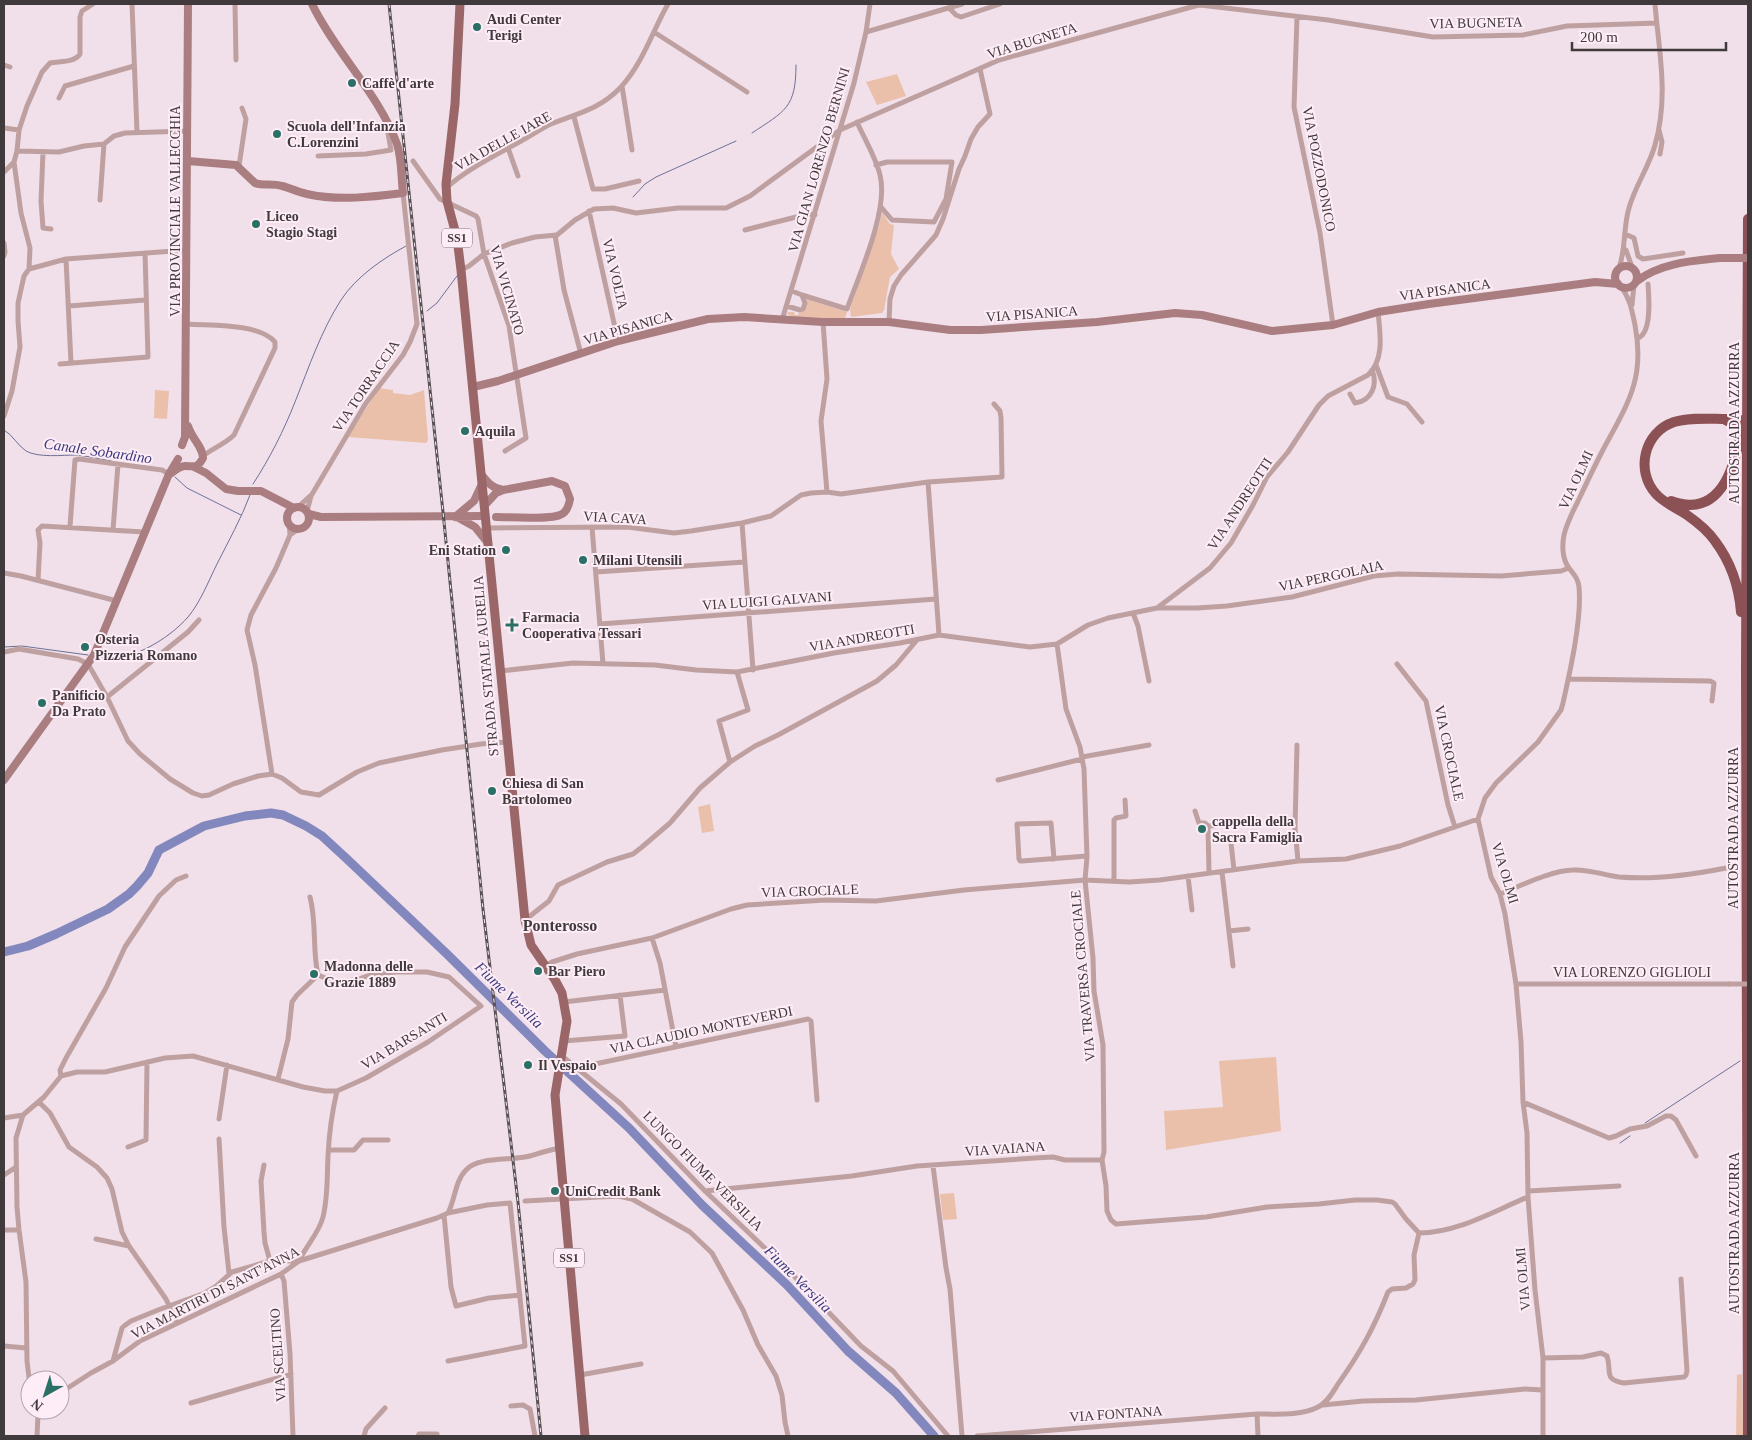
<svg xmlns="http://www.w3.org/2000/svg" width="1752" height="1440" viewBox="0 0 1752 1440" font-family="Georgia,serif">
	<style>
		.green { fill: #eac0aa }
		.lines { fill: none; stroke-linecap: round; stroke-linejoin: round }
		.stream { stroke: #6e7097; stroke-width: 1 }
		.river { stroke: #8287bd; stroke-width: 9 }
		.street { stroke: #bfa0a1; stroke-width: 5 }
		.secondary { stroke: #aa7e80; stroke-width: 8 }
		.primary { stroke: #9b6668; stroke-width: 9 }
		.highway { stroke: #8c5154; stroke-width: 10 }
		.rail-casing { stroke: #595255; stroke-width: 3 }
		.rail { stroke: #feedf6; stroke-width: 1; stroke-dasharray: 4; stroke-linecap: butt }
		.street-bridge { stroke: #bfa0a1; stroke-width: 5 }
		.secondary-bridge { stroke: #aa7e80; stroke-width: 8 }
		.highway-bridge { stroke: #8c5154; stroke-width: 10 }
		.poi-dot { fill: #2a7066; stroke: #feedf6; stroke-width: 2 }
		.labels { text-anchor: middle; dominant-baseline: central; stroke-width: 4; stroke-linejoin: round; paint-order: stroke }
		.shield { fill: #feedf6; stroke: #797074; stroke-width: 1 }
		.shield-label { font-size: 12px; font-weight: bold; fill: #403a3d }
		.poi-label { font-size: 14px; font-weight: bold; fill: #403a3d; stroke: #feedf6; text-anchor: start }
		.street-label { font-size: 14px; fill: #403a3d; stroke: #feedf6 }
		.water-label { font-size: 15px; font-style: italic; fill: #39397c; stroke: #feedf6 }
		.quarter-label { font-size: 16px; font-weight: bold; fill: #403a3d; stroke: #feedf6 }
	</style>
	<rect width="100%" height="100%" fill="#f1e0e9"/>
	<path class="green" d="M897,74L906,96L877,105L866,82Z
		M882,212L890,224L894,225L891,254L899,269L890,277L884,310L882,313L851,317L850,309L879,226Z
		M807,299L847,312L845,318C831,318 799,322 787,314L788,312H794L795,315H798L799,313C805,311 808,306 807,299Z
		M379,388L393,390V393L410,395L424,390L428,440L426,443L348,437Z
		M155,390L169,391L167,419L154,418Z
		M710,804L714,831L702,833L698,807Z
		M1276,1057L1281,1131L1166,1150L1164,1111L1223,1107L1219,1061Z
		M954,1193L957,1219L943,1220L940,1194Z
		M1742,1374L1743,1436H1736L1737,1375Z"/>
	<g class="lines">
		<path class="stream" d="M752,133C785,111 796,108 796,65
			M633,197L645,184L656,177L736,141
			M427,311L437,303L457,276
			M4,430C13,435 17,445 26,451C38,458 63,455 76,455C88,456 100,459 111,461
			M175,477L187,488L241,515
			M253,484C270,458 284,430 295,402C309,367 321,331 341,300C356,277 382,259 406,246
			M4,647L22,646L88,655
			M98,657C127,665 169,639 188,617C200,603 209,580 217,564C229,540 241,519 250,495
			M1645,1123L1740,1061
			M1620,1143L1630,1136"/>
		<path class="river" d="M4,952L28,946L56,934L108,909L129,894L137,886L148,873L159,850L204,826L245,816L271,813L283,815L306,826L322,836L347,859L448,955L545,1051L629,1128L702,1205L787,1285L848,1351L896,1393L934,1436"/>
		<path class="street" d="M132,4L137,132
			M235,4L236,60
			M949,8L956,15L961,17L1000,4
			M1297,17L1294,107L1320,233L1333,325
			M654,32L747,92
			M866,32L962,4
			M4,65L10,67
			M622,86L632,150
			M59,98L65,86L134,66
			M574,117L593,189H605L639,181
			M4,128L19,130
			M1659,130L1662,142L1660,154
			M508,148L518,176
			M17,151L59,152L84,146L104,144L114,136L125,133L188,131
			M43,152L41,201L43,228L51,229
			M318,156L366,154L391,150L388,133L391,131
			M413,161L440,199L476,216L478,219L484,254L509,326L526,438L505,451
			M876,165L887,162H952L946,199L934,222L892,220L881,207
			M239,166L246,119L242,108
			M4,172L14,162
			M446,188C467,169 496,155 521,141C531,136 540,129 551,124C578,113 599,110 621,87C643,63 652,32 668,4
			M100,200L104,144
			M589,211L618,341
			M745,230L808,214L815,215
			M1625,234L1634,238L1638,256L1643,259L1683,253
			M555,235L564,290L581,354
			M4,243L5,252L4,256
			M1626,250L1632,267
			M66,259L71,363
			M1619,268C1626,249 1623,228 1629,208C1635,186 1649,167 1655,145C1669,96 1659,53 1655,4
			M29,269L30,248L21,213L14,162L17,151L19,130L27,106L42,72L50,63C60,61 74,63 80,54V17L82,11L93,4
			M461,270L469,266L484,254L512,243L535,237L557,235L575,220L594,209L613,208L636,213L678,208H726L750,196L840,130L956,79L999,60L1195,6L1200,5L1328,20L1433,37L1523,35L1567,26L1657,23
			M802,295L847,309C859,275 889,210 880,175C876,158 864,138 857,122
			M1632,305L1634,285
			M69,306L145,300
			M787,306L800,310L803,309L805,303L802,295L792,291
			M782,320L854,83L866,32L870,4
			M823,322L827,379L821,421L827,492
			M889,322L890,299L894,286L901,275L936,235L943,219L959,169L965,156L971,139L978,127L990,114L980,69
			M187,324C211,326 259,323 275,342V348L234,435C225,444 213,448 203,456
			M1638,338C1652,333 1649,297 1648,284
			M60,364L148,357L145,253
			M1376,365L1388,397L1407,404L1422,422
			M1350,394L1355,403C1372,401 1378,384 1372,370
			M4,416L12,391L20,347L18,321V303L24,276L29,269L66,259L187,250
			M298,507L310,496
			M307,511L311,496L366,403L403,355L410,342L417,324L403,193
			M742,523L753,670
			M70,526L75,460L79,459L162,470L169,474
			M592,527L603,664
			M487,528L627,527L674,533L691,531L742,523L771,516L801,495L811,493L827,492L841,494L928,482
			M113,530L118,464
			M290,535L300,528
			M596,572L745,562
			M4,573L21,576L117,601
			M38,580L40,543L38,530L42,526L144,532
			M1158,608H1197L1227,606L1292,597L1374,576L1398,574L1501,576L1561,571L1569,568
			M1133,613L1138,626L1149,681
			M600,624L936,599
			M939,635L928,482L1002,477L1001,418L1000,411L994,404
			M1057,644L1066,709L1080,747L1084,769L1087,857L1085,880L1129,882L1160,880L1298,861L1346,859L1400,846L1478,819
			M4,652L19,649L78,659L88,664L107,697L128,741L140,754L170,779L193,793L202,796L209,795L233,784L258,776L272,774L282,778L301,792L319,795L357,772L379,763L442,750L481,744L507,742
			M1397,664L1426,701L1448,805L1455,827
			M500,671L573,663L655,665L696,670L737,672L834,653L900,643L939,635L1030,647L1057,644L1088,625L1108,618L1157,608L1210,568L1231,543L1253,505L1267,477L1288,452L1319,405L1328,396L1368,375C1385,359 1380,333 1378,312
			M1568,679L1710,681L1714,683L1712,701
			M107,697L188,632L199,620
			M1297,745L1295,828L1298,861
			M1082,757L1149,745
			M730,762L719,721L748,710L737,672
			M272,774L255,665L247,630L251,615L276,568L290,535L289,522
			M998,780L1082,759
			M1195,811L1199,823H1205L1208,826
			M1231,843L1234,870
			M1054,859L1051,823L1017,824L1019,859L1020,861H1022L1087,856
			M1222,872L1233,966
			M1209,873L1208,826L1224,825
			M1188,876L1192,910
			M1114,880V820L1116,818L1126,816L1125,800
			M1500,894C1520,886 1553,870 1573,870C1589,869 1603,875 1619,877C1654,880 1691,875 1726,868
			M310,897C317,923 312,949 318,975
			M525,920L549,901L558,885L607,862L633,854L642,847L670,823L700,788L730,762L755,746L778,735L877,681L896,665L917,640
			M1229,931L1248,929
			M652,938L660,963L676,1047
			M545,966L552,962L577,954L652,938L731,909L747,905L826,900L876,901L964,890L1085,880L1093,958L1094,991L1103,1045L1104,1152L1102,1160
			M1516,984H1729
			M564,1002L665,990
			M564,1041L625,1036L620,995
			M562,1056L621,1104L705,1191L791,1273L861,1346L893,1371L948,1436
			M576,1068L808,1019L811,1021L817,1100
			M61,1076L77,1072H105L165,1058L193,1056L303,1087L325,1091H337L366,1078L428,1042L481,1006L449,977L427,972H396L373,974L356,980L341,981L330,980L318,975L297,995L292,1002L288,1039L278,1079
			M39,1102L50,1113L69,1147L97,1167L107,1178L112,1189L122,1232L129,1246L166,1299L177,1323
			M1523,1102L1609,1138L1616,1136L1630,1129L1647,1126L1666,1116H1671L1676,1120L1696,1156
			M4,1118L23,1115
			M219,1119L227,1065
			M219,1139L224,1227L229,1273
			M128,1147L146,1140L147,1062
			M329,1150H354L363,1140H388
			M264,1165L261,1181L264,1232L265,1243L270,1261
			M933,1166L946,1268L950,1289L962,1436
			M4,1175L16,1167
			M705,1191L852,1176L917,1166L1035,1158L1053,1157L1065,1160H1102L1106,1186L1107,1211L1111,1220L1116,1224L1206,1217L1267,1207L1319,1204L1355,1200H1377L1392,1202L1395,1204L1406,1219L1419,1233
			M1528,1191L1619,1186
			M525,1201L618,1196L632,1199L690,1232L712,1253L743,1310L758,1345L776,1376L782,1395L785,1422L788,1436
			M448,1213C455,1200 455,1181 466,1170C478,1156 512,1161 530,1156C540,1153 549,1150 560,1148
			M444,1215L451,1287L456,1306L489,1298L520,1295
			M4,1230H19
			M96,1239L129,1246
			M281,1274L284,1281L290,1354L293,1436
			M124,1326L131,1321L158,1310L205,1293L215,1287L232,1272L270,1261H299C306,1246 319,1233 323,1217C328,1197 327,1176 328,1156C329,1134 332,1112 337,1091
			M4,1346L26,1348
			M1543,1358L1583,1357L1601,1353L1607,1356C1612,1371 1603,1380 1624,1383L1684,1377L1686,1375L1687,1371L1681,1279
			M113,1361L122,1328
			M580,1375L641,1364
			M30,1386L27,1361L26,1282L19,1230L17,1207L16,1138L23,1115L44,1097L61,1076L60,1070L66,1058L106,988L125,947L159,896L176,880L186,876
			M60,1393L91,1373L113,1361L140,1341L281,1274L299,1261L437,1218L448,1213L487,1205L510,1203L525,1346L448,1361
			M191,1403L291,1374
			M1323,1405L1363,1401L1416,1400L1525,1389L1542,1390
			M511,1406L523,1405L530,1409L535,1436
			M37,1436L38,1415L41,1410
			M364,1436L366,1429L385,1408
			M418,1436L419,1434H437
			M977,1436L1257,1414
			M1258,1436L1257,1414C1276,1414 1301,1416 1318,1407C1327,1403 1333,1392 1338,1384C1360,1353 1374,1328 1388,1292L1392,1289L1406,1288L1413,1284L1415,1280L1414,1255L1419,1233C1457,1233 1494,1211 1528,1197
			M1543,1436V1358L1535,1290L1528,1197L1527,1133L1523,1102L1521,1042L1516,984L1505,914L1500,894L1491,877L1478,819L1485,798L1496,783L1538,742L1551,724L1561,710L1563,703C1570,672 1582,619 1579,587C1578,578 1574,575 1569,568C1562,559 1562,545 1564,535C1567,522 1574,509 1580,497C1588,480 1596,463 1605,446C1629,402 1645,377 1635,325C1632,311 1630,298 1621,287"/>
		<path class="secondary" d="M188,161L236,165L255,183C263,186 273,183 282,186C290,188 298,192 307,194C338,201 372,197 403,193C401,178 402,159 397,144C379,94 335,52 312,4
			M1615 277a11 11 0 1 1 22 0a11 11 0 1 1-22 0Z
			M1637,281C1660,263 1691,261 1720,258
			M473,387L498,381L618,341L708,319L744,317L823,322H889L950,330H981L1097,322L1175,313L1202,315L1272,331L1333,325L1378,312L1429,304L1595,282L1618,284
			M182,445L185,437L188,4
			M194,467L206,473L226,489L238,491H261L294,508
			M170,474C174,471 180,466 185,466C195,466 197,469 203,458C203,447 192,439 188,426
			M481,474C488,483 492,488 503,490
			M485,505L496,493L503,490L552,481L565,486L570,499C569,505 566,513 560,515C549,520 510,517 496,517
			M287 518a11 11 0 1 1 22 0a11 11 0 1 1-22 0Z
			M309,514L321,517L484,516
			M455,517L474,501L482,484
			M457,517L475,527L488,543
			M4,780L94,655L169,474L178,459"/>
		<path class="primary" d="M460,4L455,104L446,184L447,201L457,238L461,270L525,920L531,945L555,980L562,993L567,1021L555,1095L585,1436"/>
		<path class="highway" d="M1727,419C1710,419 1691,417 1674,422C1644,432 1635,471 1656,494C1664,503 1677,508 1687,515C1697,522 1708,531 1715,541C1730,561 1739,587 1741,612
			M1671,501C1725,521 1737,458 1743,420
			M1748,1436L1746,668L1748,219"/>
		<g class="rail-casing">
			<path id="rail" d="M389,4L443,512L483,909L518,1202L541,1436"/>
		</g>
		<use href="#rail" class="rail"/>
		<path class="street-bridge" d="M1729,984H1748"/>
		<path class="secondary-bridge" d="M1720,258H1748"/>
		<path class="highway-bridge" d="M1727,421H1748"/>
	</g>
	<g class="poi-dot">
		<circle cx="477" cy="27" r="5"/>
		<circle cx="352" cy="83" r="5"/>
		<circle cx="277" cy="134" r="5"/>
		<circle cx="256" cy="224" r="5"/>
		<circle cx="465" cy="431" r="5"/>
		<circle cx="506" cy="550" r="5"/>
		<circle cx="583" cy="560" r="5"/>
		<path d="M509.5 617.5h5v5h5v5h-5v5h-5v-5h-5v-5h5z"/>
		<circle cx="85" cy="647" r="5"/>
		<circle cx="42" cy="703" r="5"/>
		<circle cx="492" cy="791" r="5"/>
		<circle cx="1202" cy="829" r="5"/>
		<circle cx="538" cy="971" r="5"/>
		<circle cx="314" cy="974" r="5"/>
		<circle cx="528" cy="1065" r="5"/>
		<circle cx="555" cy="1191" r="5"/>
	</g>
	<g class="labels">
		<g class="shield">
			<rect x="442" y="228.5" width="30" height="19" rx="4"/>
			<rect x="554" y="1248.5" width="30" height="19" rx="4"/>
		</g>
		<g class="shield-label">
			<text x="457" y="238">SS1</text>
			<text x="569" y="1258">SS1</text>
		</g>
		<g class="poi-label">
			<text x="487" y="19">Audi Center<tspan x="487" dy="16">Terigi</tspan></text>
			<text x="362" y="83">Caffè d'arte</text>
			<text x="287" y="126">Scuola dell'Infanzia<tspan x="287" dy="16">C.Lorenzini</tspan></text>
			<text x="266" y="216">Liceo<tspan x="266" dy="16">Stagio Stagi</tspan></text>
			<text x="475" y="431">Aquila</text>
			<text x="496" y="550" text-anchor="end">Eni Station</text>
			<text x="593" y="560">Milani Utensili</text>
			<text x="522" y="617">Farmacia<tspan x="522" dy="16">Cooperativa Tessari</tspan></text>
			<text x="95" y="639">Osteria<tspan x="95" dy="16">Pizzeria Romano</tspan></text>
			<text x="52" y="695">Panificio<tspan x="52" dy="16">Da Prato</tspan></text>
			<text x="502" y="783">Chiesa di San<tspan x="502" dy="16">Bartolomeo</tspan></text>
			<text x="1212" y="821">cappella della<tspan x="1212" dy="16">Sacra Famiglia</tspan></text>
			<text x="324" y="966">Madonna delle<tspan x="324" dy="16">Grazie 1889</tspan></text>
			<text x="548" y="971">Bar Piero</text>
			<text x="538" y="1065">Il Vespaio</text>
			<text x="565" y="1191">UniCredit Bank</text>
		</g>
		<g class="street-label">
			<text transform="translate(1476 23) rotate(-1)">VIA BUGNETA</text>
			<text transform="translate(1032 41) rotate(-17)">VIA BUGNETA</text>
			<text transform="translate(503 141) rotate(-29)">VIA DELLE IARE</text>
			<text transform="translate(819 160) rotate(-74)">VIA GIAN LORENZO BERNINI</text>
			<text transform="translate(1319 169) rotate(79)">VIA POZZODONICO</text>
			<text transform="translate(175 211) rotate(-90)">VIA PROVINCIALE VALLECCHIA</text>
			<text transform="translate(615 274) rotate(77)">VIA VOLTA</text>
			<text transform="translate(507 290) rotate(74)">VIA VICINATO</text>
			<text transform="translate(1445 290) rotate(-8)">VIA PISANICA</text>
			<text transform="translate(1032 314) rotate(-4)">VIA PISANICA</text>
			<text transform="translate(628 328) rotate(-16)">VIA PISANICA</text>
			<text transform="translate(366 386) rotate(-56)">VIA TORRACCIA</text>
			<text transform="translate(1734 423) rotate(-90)">AUTOSTRADA AZZURRA</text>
			<text transform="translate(1576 480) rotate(-65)">VIA OLMI</text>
			<text transform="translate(1240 504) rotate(-57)">VIA ANDREOTTI</text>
			<text transform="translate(615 518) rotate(3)">VIA CAVA</text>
			<text transform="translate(1331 576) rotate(-12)">VIA PERGOLAIA</text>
			<text transform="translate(767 601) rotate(-4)">VIA LUIGI GALVANI</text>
			<text transform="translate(862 638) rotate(-10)">VIA ANDREOTTI</text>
			<text transform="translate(486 666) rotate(-95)">STRADA STATALE AURELIA</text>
			<text transform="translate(1449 753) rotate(78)">VIA CROCIALE</text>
			<text transform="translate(1733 828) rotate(-90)">AUTOSTRADA AZZURRA</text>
			<text transform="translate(1505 873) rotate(73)">VIA OLMI</text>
			<text transform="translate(810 891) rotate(-2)">VIA CROCIALE</text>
			<text x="1632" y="972">VIA LORENZO GIGLIOLI</text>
			<text transform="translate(1083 976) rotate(-95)">VIA TRAVERSA CROCIALE</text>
			<text transform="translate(701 1030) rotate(-12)">VIA CLAUDIO MONTEVERDI</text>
			<text transform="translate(404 1041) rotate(-31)">VIA BARSANTI</text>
			<text transform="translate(1005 1149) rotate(-4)">VIA VAIANA</text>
			<text transform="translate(703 1171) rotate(45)">LUNGO FIUME VERSILIA</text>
			<text transform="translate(1734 1233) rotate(-90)">AUTOSTRADA AZZURRA</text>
			<text transform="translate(1523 1279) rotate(-95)">VIA OLMI</text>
			<text transform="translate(215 1293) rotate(-27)">VIA MARTIRI DI SANT'ANNA</text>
			<text transform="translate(278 1355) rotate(-94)">VIA SCELTINO</text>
			<text transform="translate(1116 1414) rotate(-4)">VIA FONTANA</text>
		</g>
		<g class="water-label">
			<text transform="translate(98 451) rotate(8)">Canale Sobardino</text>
			<text transform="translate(509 995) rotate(44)">Fiume Versilia</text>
			<text transform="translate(798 1279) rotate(45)">Fiume Versilia</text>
		</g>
		<g class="quarter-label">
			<text x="560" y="925">Ponterosso</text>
		</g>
	</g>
	<rect width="1752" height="1440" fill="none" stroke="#403a3d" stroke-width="10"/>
	<g transform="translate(45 1395) rotate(219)"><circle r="24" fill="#feedf6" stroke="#b2a5ac"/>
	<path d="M0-4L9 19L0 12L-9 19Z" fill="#2a7066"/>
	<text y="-8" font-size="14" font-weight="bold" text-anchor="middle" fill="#403a3d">N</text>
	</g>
	<path d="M1572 42v8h154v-8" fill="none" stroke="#403a3d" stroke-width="2.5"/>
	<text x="1580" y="42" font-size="15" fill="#403a3d" stroke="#feedf6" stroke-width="4" paint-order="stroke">200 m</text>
</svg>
